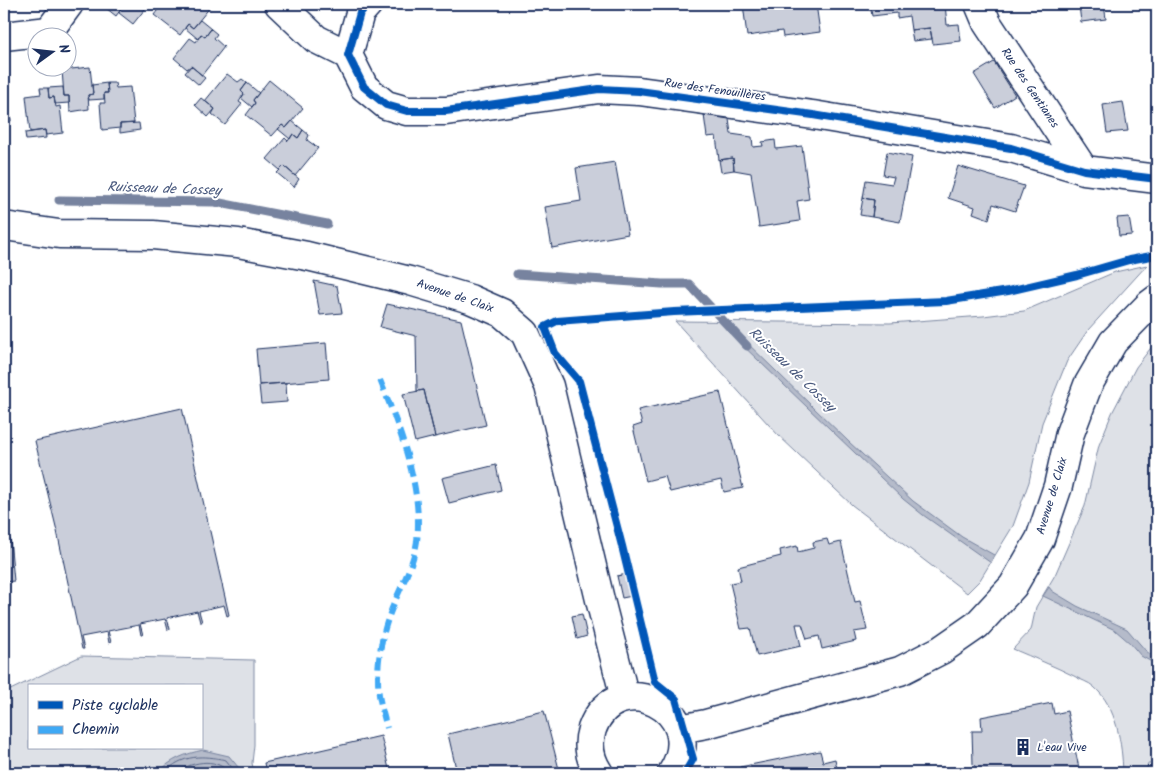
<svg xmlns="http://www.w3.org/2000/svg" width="1161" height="777" viewBox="0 0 1161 777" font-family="Kalam,sans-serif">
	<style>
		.green { fill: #dee1e7; stroke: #7c88a2; fill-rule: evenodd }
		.water { fill: #b5bbca; stroke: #77839f }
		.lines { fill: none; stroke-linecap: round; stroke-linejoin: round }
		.shore { stroke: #596789; stroke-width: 1 }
		.stream { stroke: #77839f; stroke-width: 9 }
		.building { fill: #caceda; stroke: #1b2f5e }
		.minor-casing { stroke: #1b2f5e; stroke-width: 31 }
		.major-casing { stroke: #1b2f5e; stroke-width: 31 }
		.minor { stroke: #fff; stroke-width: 28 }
		.major { stroke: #fff; stroke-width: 28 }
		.quiet { stroke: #3fa9f5; stroke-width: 6; stroke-dasharray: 12 6; stroke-linecap: butt }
		.cycleway-casing { stroke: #fff; stroke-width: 11 }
		.cycleway { stroke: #0057b8; stroke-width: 8 }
		.labels { text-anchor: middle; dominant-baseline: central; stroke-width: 4; stroke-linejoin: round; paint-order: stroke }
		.street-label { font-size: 12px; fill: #1b2f5e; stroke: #fff }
		.poi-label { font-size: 12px; fill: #1b2f5e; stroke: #fff; text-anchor: start }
		.water-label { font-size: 14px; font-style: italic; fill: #49597e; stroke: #fff }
	</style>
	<rect width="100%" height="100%" fill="#fff"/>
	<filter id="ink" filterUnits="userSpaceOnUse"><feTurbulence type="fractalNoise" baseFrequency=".02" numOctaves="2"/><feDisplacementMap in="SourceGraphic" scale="10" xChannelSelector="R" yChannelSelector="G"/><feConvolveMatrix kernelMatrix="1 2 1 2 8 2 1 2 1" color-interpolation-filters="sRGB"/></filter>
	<g filter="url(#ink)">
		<path class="green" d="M1147,265L1088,330L1067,361L1042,423L1029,482L1013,526L980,580L967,593L852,505L778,435L675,321L890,323L983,316L1024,311L1115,272Z
			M1157,340V764H1148L1146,773H1123C1122,744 1117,707 1094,687C1089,682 1080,680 1074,676C1054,666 1034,658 1013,649L1031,630L1036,607L1055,575L1085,506L1099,445L1112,413L1136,367Z
			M81,656L254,660V745L252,763L254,773H4V693ZM29,686H201V748H29Z"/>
		<path class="water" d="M741,337L849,442L913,501L962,537L994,555L991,563L923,515L903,499L735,338Z
			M1049,587L1052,591L1077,606L1127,629L1146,651L1157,659V665L1141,656L1130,643L1115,630L1043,596Z
			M203,750L229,756L243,773H158C171,759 185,754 203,750Z"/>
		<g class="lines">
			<path class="shore" d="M165,773C181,754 204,755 226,760L236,773
				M174,773C190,763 215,755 229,773"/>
			<path class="stream" d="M59,200L215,202L327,224
				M517,274L662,284H689L747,346"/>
		</g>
		<path class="building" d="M101,4H115L121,9L116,16Z
			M115,4H149L133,24L119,13L121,9Z
			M162,4H207L211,6L193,28L188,24L180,35L154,15Z
			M743,4H816L820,32L783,37L782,31L747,36Z
			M870,4H945L947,25L959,24L961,41L933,44L930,28L911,30L909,16L897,18V13L872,16Z
			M1088,4H1104L1106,19L1081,22L1079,5Z
			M1104,4H1120L1104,7Z
			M200,20L211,29L205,37L201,34L198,39L185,28L188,24L193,28Z
			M930,28L932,39L913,41L911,30Z
			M211,29L217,34L214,38L224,47L202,75L191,66L187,69L174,58L190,38L196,42L201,34L205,37Z
			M994,62L1015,95L995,108L974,74Z
			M191,66L205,78L199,85L185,73Z
			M90,67L93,94L88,95L89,109L70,112L69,96H64L62,70Z
			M227,74L238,82L242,79L247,83L241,91L244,94L239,102L242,104L225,125L212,114L215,109L205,101Z
			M269,80L303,108L286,128L282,125L272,136L246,115L255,103L253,100Z
			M107,83L108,93H104V99L89,100L88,95L93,94L92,85Z
			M107,83H115L116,88L130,87L134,123L120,124V128L102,130L100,103H105L104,93H108Z
			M247,83L259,93L253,100L255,103L252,107L241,98L244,94L241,91Z
			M63,87L64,96H69V103L55,104L54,97L49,98L48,88Z
			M40,88H48L49,98L54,97L56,107L60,106L63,133L46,135L45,130L30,132L26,96L41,94Z
			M201,98L215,109L208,117L195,105Z
			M1123,102L1128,131L1107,133L1103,105Z
			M4,111H10L11,121L4,122Z
			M704,115L729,119L731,134L752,137L753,147L763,146L762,142L775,140L776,149L802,146L809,199L797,201L800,221L759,227L751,173L734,170L733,158L719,160L716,136L707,137Z
			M292,121L303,130L298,138L293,134L290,139L278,129L282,125L286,128Z
			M139,123L140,130L120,133V124Z
			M45,130L46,138L26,140L25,133Z
			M303,130L309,135L307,140L318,148L295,176L284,166L280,170L267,159L285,138L288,141L293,134L298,138Z
			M887,152L912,157L900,222L872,217L874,200L863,198L866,180L892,184L894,177L883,175Z
			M733,158L734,170L721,172L719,160Z
			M615,162L628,234L552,248L545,207L581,201L576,168Z
			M284,166L299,179L294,187L277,173Z
			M958,166L1024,186L1015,211L993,204L989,219L973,213L975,207L948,198Z
			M863,198L874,200L872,217L860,215Z
			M1129,217L1132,235L1119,236L1117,218Z
			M314,281L337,286L342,313L320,315Z
			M387,304L461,320L486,425L435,437L424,390L417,391L416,336L380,327Z
			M326,343L329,379L259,385L256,349Z
			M286,383L287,402L261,404L259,385Z
			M424,390L435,437L415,442L403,394Z
			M720,392L743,488L724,492L721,480L670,492L665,476L646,481L633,427L642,424L638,410Z
			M182,408L229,615L227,616L224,605L199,611L202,622H200L197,611L167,618L170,629L168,630L165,619L140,624L143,635H141L139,625L108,631L111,642L109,643L107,632L81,637L84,649H82L57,531L35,441Z
			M496,465L501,490L449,503L442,478Z
			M10,539L14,581L4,582V540Z
			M827,539L829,545L841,542L855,602L860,601L867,630L854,632L856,641L822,649L819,636L807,639L802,624H796L801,646L757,656L750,628L741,629L730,583L741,581L738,567L781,556L780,550L797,546L798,552L814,548L813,542Z
			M627,574L632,596L622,598L617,576Z
			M582,614L587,636L577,639L572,616Z
			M1052,703L1054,714L1067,711L1080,773H981L973,764L972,731H982L981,717Z
			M544,711L560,773H457L448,734Z
			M381,736L390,773H266L264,763Z
			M820,751L823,762L835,759L838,773H740V767Z"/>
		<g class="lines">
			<g class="minor-casing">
				<path id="minor" d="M279,4L316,39L348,55
					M368,4L360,13L348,55L364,87L386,105L407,111H446L599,89L639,91L813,115L1011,148L1084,170L1157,179
					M979,4L987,23L1084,170
					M4,36L49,31L69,4"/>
			</g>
			<g class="major-casing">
				<path id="major" d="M4,226L59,234L153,235L238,243L307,256L410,281L470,299L502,313L525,333L549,386L601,604L625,698
					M680,729L706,724L900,671L941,650L977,625L1013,586L1040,539L1058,486L1070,433L1088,385L1113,342L1149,305L1157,299
					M599,773C590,760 587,745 592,729C615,664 712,709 672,773"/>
			</g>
			<use href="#minor" class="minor"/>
			<use href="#major" class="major"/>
			<path class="quiet" d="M380,380C400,430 423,487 417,541C413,568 398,591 389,616C380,641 376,669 379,695C381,706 384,717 387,728"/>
			<g class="cycleway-casing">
				<path id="cycleway" d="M368,4L360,13L348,55L364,87L386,105L407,111H446L599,89L639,91L813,115L1011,148L1084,170L1157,179
					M685,773L693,759L676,699L655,682L622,546L579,381L555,353L545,327L557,321L674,312L946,301L1008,291L1077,275L1129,260L1157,255"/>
			</g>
			<use href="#cycleway" class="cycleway"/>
		</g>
	</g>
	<defs>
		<g id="building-bare" transform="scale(1.35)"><path d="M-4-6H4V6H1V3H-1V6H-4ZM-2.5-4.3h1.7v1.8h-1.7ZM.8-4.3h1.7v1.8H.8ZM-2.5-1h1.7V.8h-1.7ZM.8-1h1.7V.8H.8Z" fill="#1b2f5e" stroke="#fff" stroke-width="2.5" paint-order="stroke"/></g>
	</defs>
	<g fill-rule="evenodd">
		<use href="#building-bare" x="1023" y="747"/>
	</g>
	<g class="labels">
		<g class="street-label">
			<text transform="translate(1030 88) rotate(56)">Rue des Gentianes</text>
			<text transform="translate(715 90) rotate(8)">Rue des Fenouillères</text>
			<text transform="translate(455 296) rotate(19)">Avenue de Claix</text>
			<text transform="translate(1052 496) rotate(-73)">Avenue de Claix</text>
		</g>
		<g class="poi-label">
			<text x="1037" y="747">L'eau Vive</text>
		</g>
		<g class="water-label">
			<text transform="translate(164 189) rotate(2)">Ruisseau de Cossey</text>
			<text transform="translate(792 370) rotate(44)">Ruisseau de Cossey</text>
		</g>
	</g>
	<rect width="1161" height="777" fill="none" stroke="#fff" stroke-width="20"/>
	<rect x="10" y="10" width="1141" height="757" fill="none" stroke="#1b2f5e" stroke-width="2" filter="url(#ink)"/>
	<rect x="28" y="684" width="175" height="65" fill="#ffffff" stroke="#a4acbf"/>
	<rect x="38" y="701" width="25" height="8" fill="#0057b8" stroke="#a4acbf"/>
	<text x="72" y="710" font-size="15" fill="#1b2f5e">Piste cyclable</text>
	<rect x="38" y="726" width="25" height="8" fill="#3fa9f5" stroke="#a4acbf"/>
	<text x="72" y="734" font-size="15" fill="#1b2f5e">Chemin</text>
	<g transform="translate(52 52) rotate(75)"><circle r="24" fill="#ffffff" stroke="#a4acbf"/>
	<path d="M0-4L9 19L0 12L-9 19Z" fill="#1b2f5e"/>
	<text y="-8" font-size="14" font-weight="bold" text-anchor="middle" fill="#1b2f5e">N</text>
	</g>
</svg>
